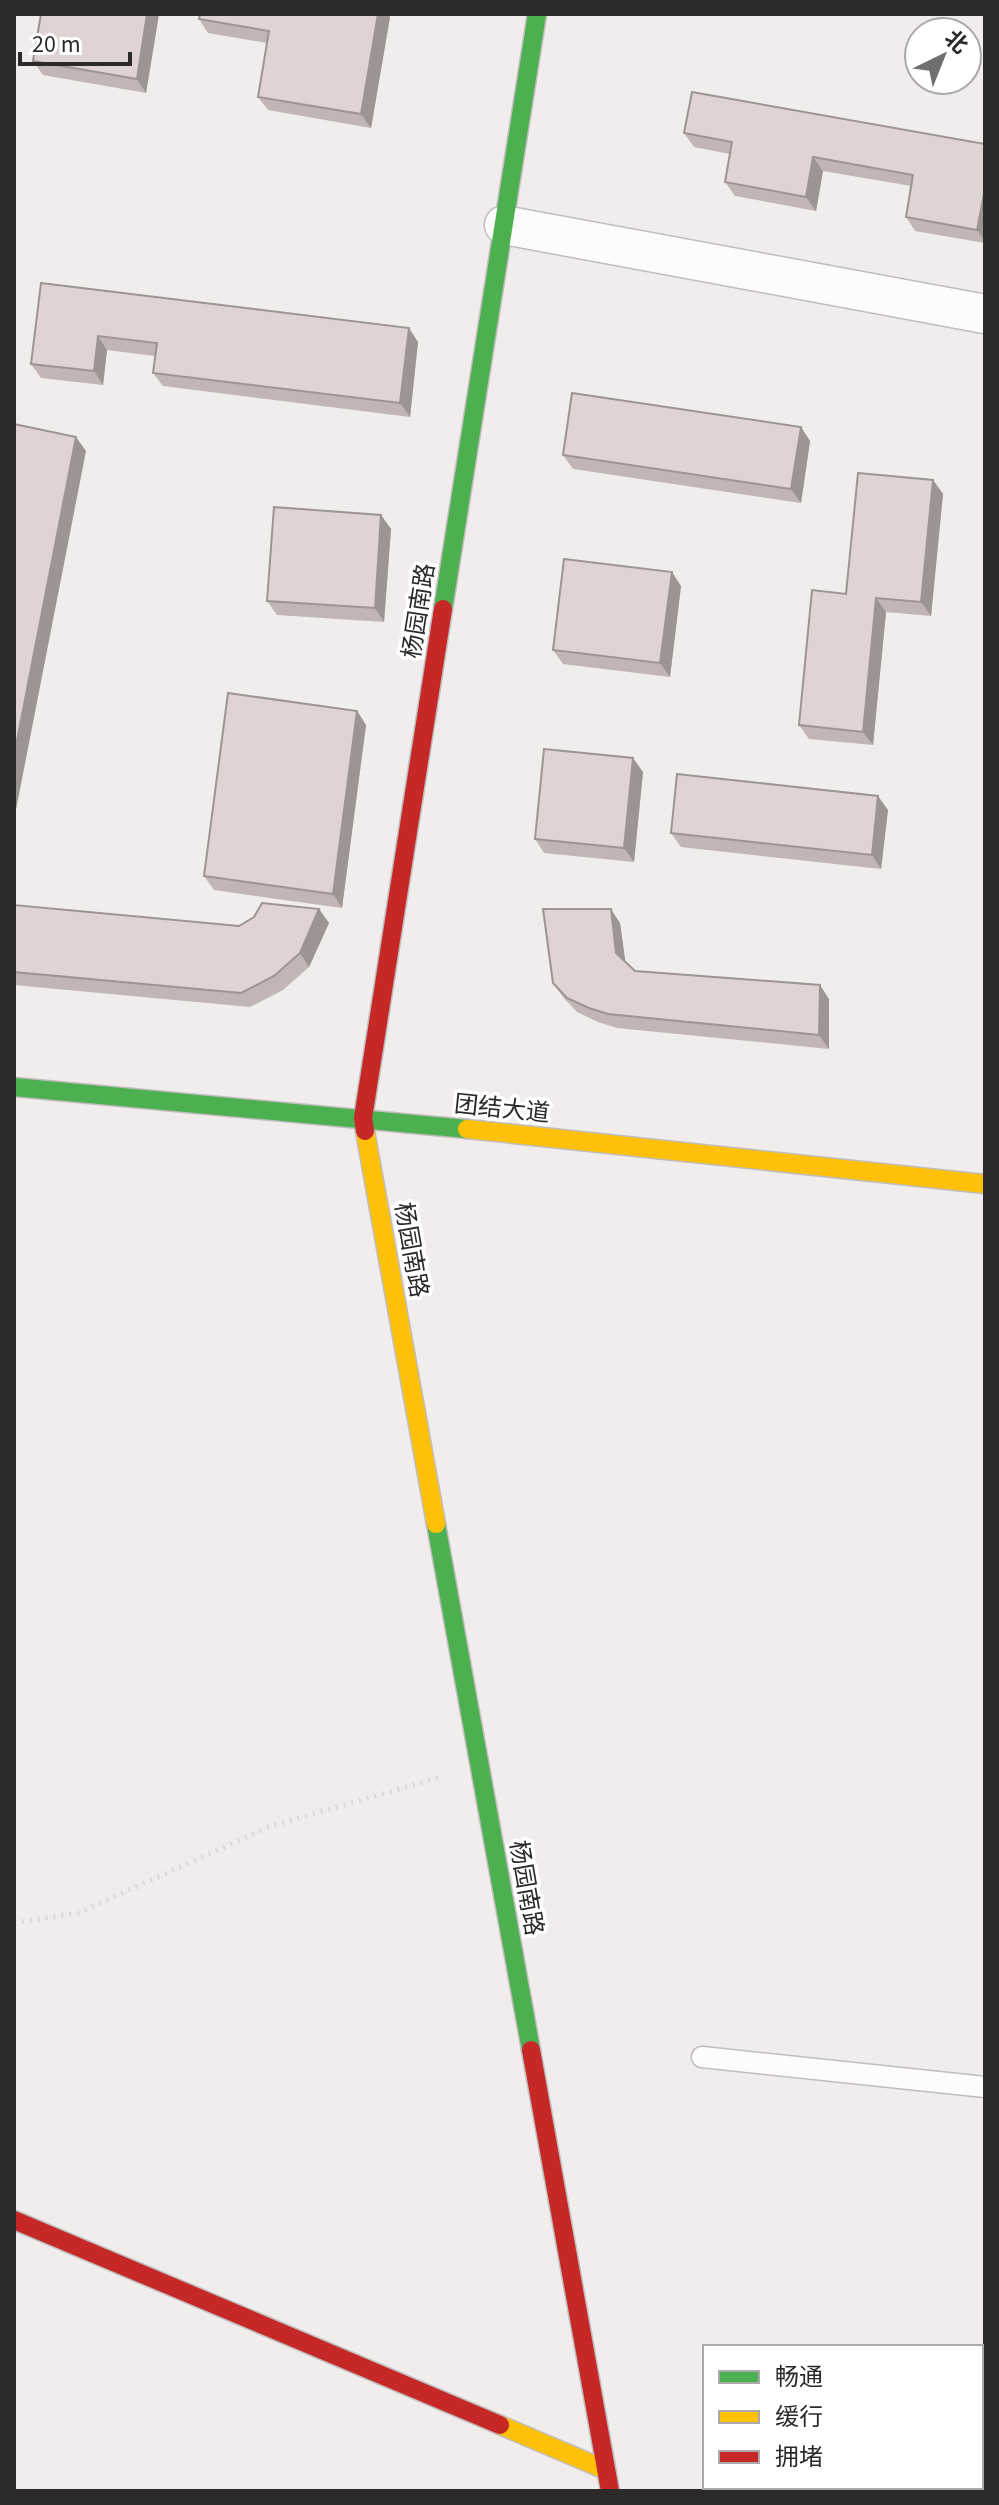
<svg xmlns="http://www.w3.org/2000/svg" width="999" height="2505" viewBox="0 0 999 2505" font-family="'Source Sans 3','Noto Sans SC',sans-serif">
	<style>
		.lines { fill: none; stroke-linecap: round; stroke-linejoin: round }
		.lane-casing { stroke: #c0bdbd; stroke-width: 23 }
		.street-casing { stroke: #c0bdbd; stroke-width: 41 }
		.fast-casing { stroke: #c0bdbd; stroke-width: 21 }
		.slow-casing { stroke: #c0bdbd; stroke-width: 21 }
		.jam-casing { stroke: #c0bdbd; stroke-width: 21 }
		.path { stroke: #dad9d9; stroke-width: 5; stroke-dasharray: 2 6; stroke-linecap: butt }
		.lane { stroke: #fdfcfc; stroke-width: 20 }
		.street { stroke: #fdfcfc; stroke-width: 38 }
		.fast { stroke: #4caf50; stroke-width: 18 }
		.slow { stroke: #ffc107; stroke-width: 18 }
		.jam { stroke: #c62828; stroke-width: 18 }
		.wall { fill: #c1b5b6 }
		.shaded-wall { fill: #9d9494 }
		.building { fill: #e0d3d4; stroke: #9d9494; stroke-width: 2 }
		.labels { text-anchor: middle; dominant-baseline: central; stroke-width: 7; stroke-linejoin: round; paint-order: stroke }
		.street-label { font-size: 24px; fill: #2c2929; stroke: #fff }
	</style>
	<rect width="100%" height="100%" fill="#f1eded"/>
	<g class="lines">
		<g class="lane-casing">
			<path id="lane" d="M702,2057L985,2087"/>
		</g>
		<g class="street-casing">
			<path id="street" d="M504,225L985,314"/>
		</g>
		<g class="fast-casing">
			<path id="fast" d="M443,609L537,14
				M14,1087L467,1129
				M436,1524L531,2050"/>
		</g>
		<g class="slow-casing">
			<path id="slow" d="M467,1129L985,1184
				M365,1131L436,1524
				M500,2425L606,2470"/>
		</g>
		<g class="jam-casing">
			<path id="jam" d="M365,1131L363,1118L443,609
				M531,2050L610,2491
				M14,2220L500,2425"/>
		</g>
		<path class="path" d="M14,1923L78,1913L271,1826L441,1777"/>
		<use href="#lane" class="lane"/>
		<use href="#street" class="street"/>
		<use href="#fast" class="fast"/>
		<use href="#slow" class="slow"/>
		<use href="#jam" class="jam"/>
	</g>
	<path class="wall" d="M41,14H159L146,93L43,75L33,61Z
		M390,17L371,128L268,110L258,97L267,43L208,33L199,19Z
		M684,133L985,144V243L915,231L906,217L911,186L823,171L816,211L735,196L725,182L730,154L694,147Z
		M41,283L418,342L410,417L163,386L153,373L155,356L107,350L103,385L41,378L31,364Z
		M801,427L810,441L801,503L573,469L563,455Z
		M933,480L943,494L931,616L886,612L873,745L809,739L799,725L846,594Z
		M381,515L391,529L384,622L277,615L267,601Z
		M681,586L670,677L563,664L553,650Z
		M357,711L366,725L342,908L214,890L204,876Z
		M643,772L634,862L544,853L535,839Z
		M888,810L881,869L681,847L671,833Z
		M14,905L239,926L319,909L329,923L309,967L283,990L250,1007L14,985Z
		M620,923L625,961L635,971L829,999V1049L617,1028L598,1022L577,1012L563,997L553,983Z"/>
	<path class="shaded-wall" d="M147,14H159L146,93L137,79Z
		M378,14H388L390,17L371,128L361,114Z
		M813,157L823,171L816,211L806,197Z
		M985,189V241L977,230Z
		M409,328L418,342L410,417L400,403Z
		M98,336L107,350L103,385L94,371Z
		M801,427L810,441L801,503L791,489Z
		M76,437L86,451L14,820V756Z
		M933,480L943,494L931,616L921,602Z
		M381,515L391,529L384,622L375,608Z
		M672,572L681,586L670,677L660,663Z
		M876,598L886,612L873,745L863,732Z
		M357,711L366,725L342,908L333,894Z
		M633,758L643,772L634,862L624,848Z
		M878,796L888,810L881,869L872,855Z
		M319,909L329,923L309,967L300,953Z
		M611,909L620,923L626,966L616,953Z
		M820,985L829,999V1049L819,1035Z"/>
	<path class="building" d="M41,14H147L137,79L33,61Z
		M200,14H378L361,114L258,97L269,31L199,19Z
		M692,92L985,144V189L977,230L906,217L913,175L813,157L806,197L725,182L732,142L684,133Z
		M41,283L409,328L400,403L153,373L157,343L98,336L94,371L31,364Z
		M572,393L801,427L791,489L563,455Z
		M14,424L76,437L14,756Z
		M858,473L933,480L921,602L876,598L863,732L799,725L812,590L846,594Z
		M274,507L381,515L375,608L267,601Z
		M564,559L672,572L660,663L553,650Z
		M228,693L357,711L333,894L204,876Z
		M544,749L633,758L624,848L535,839Z
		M677,774L878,796L872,855L671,833Z
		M262,903L319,909L300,953L274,976L241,993L14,972V905L239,926L254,917Z
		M543,909H611L616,953L635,971L820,985L819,1035L608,1014L589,1008L567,998L553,983Z"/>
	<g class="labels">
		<g class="street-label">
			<text transform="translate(419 611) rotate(-81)">杨园南路</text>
			<text transform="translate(502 1109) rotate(6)">团结大道</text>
			<text transform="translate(411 1250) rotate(80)">杨园南路</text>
			<text transform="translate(526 1888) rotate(80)">杨园南路</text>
		</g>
	</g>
	<rect width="999" height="2505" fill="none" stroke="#2c2929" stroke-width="32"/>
	<rect x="703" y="2345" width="280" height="144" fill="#ffffff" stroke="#aba9a9" stroke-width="2"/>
	<rect x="719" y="2371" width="40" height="12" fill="#4caf50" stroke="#aba9a9" stroke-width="2"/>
	<text x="775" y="2385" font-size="24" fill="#2c2929">畅通</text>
	<rect x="719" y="2411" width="40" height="12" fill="#ffc107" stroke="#aba9a9" stroke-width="2"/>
	<text x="775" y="2425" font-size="24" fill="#2c2929">缓行</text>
	<rect x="719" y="2451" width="40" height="12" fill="#c62828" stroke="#aba9a9" stroke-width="2"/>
	<text x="775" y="2465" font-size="24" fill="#2c2929">拥堵</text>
	<g transform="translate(943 56) rotate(43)"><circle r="38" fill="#ffffff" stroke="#aba9a9" stroke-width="2"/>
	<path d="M0-6L14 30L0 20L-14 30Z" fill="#716e6e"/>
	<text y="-12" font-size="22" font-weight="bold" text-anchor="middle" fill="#2c2929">北</text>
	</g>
	<path d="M20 52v12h110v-12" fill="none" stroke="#2c2929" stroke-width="4"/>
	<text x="32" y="52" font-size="24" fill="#2c2929" stroke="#ffffff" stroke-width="6" paint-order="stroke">20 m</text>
</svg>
